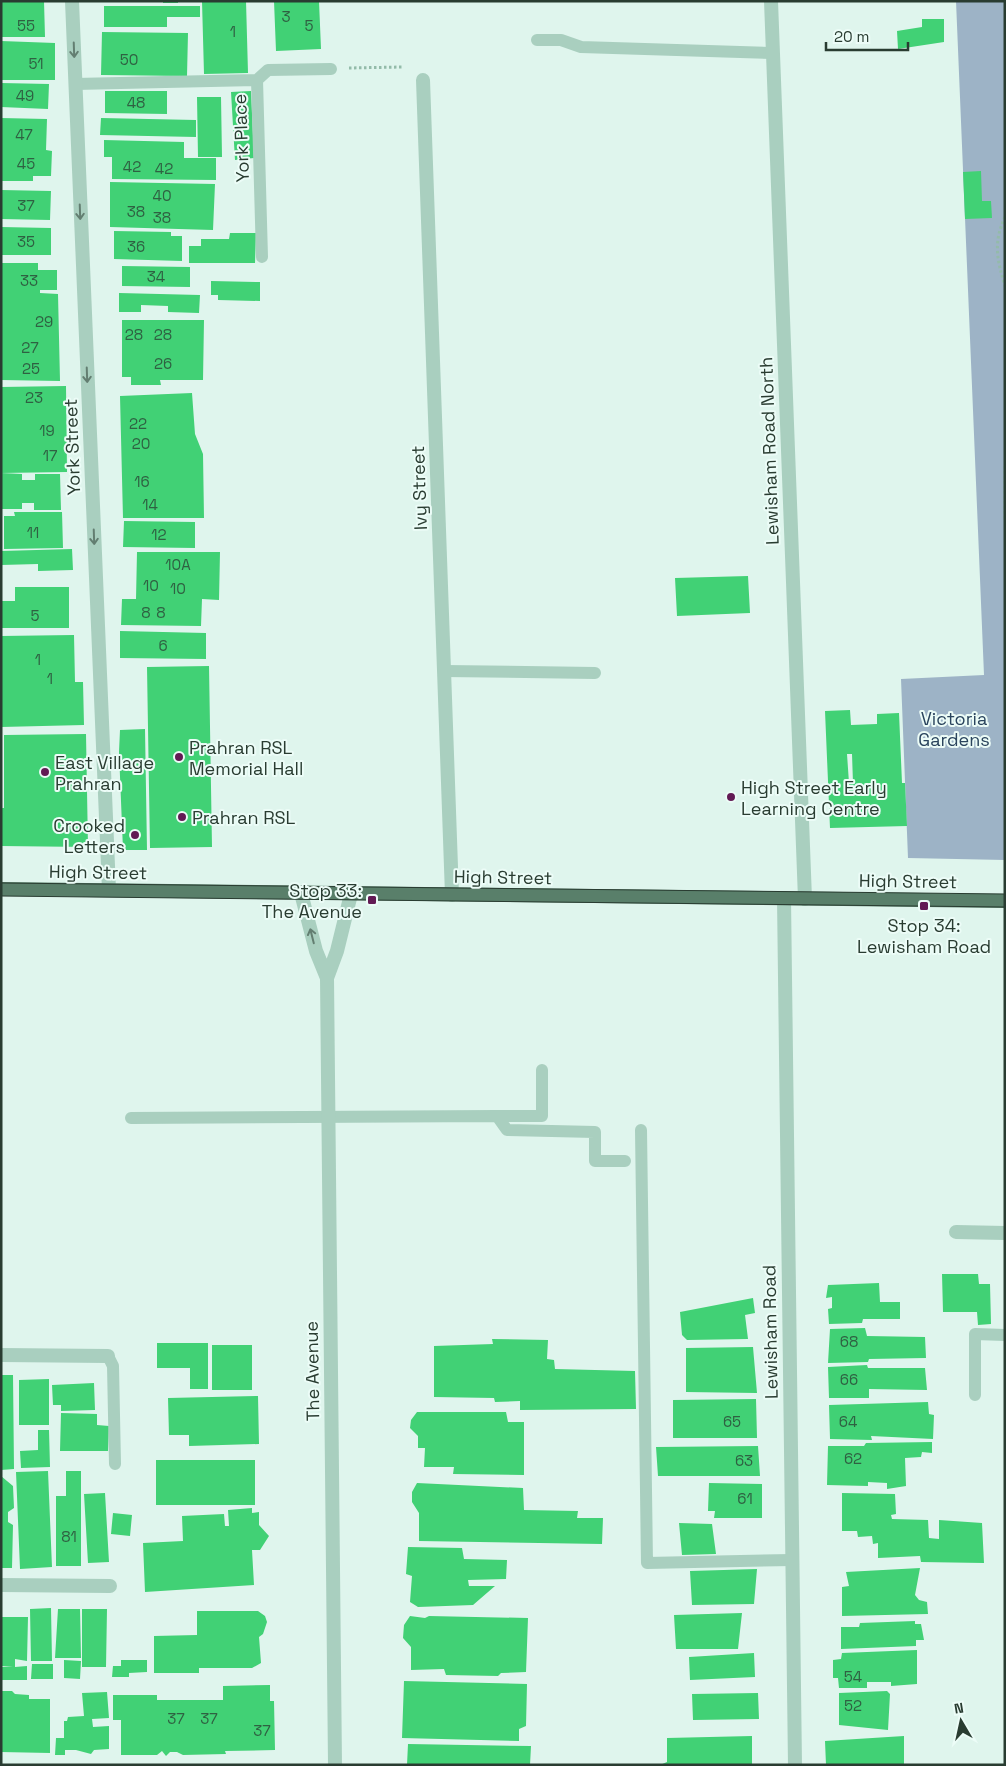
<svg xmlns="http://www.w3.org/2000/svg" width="1006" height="1766" viewBox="0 0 1006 1766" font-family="'Space Grotesk',sans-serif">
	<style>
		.green { fill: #9db3c6 }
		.building { fill: #41d175; fill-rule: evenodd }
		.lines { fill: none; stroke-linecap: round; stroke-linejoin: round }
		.path { stroke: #93bba9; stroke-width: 3; stroke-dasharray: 2.5 2.5; stroke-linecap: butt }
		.service { stroke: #a9cfbf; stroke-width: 12 }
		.minor { stroke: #a9cfbf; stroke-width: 14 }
		.tertiary { stroke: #a9cfbf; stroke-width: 14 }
		.primary { stroke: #597f6a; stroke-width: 14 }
		.tram { stroke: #293c31; stroke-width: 1 }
		.oneway { stroke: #637e71 }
		.poi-dot { fill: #621a54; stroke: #ecfcf7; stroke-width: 2 }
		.labels { text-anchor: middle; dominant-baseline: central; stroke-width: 4; stroke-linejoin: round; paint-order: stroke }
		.number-label { font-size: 15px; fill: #2f6142 }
		.street-label { font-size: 18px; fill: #293c31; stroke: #ecfcf7 }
		.park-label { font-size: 18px; fill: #2a445d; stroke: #ecfcf7 }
		.poi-label { font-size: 18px; fill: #293c31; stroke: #ecfcf7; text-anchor: start }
	</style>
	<rect width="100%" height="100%" fill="#dff5ed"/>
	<path class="green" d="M956,1H1005V860L908,858L901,679L984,675Z"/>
	<path class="building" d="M1,1H44L45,37H1Z
		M163,1H178V3H163Z
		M202,1H246L248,73L204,74Z
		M274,1H319L321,49L276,51Z
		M104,6H200V17H167V27H104Z
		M922,19H944V42L898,49L897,31L922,27Z
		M102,32L188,33L187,76L101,75Z
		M1,41L55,43V80H1Z
		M1,83L49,84L48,109L1,107Z
		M105,91H167V114L105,113Z
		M251,91L254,158L235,160L231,92Z
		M197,97H221L222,157H198Z
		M1,118L47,119L46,150L52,151L51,176H33V181H1Z
		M101,118L196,120V137L100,135Z
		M104,140L184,142V158H216V180L112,179V157H104Z
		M981,171L982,201H991L992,218L965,219L963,172Z
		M110,182L215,184L213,230L110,227Z
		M1,190L51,191L50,220L1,219Z
		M1,227L51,228V255H1Z
		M114,231L171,232V236H182V261L114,259Z
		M230,233H256L255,263H189V246H201V239H229Z
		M1,263H38V270H57V290H40V293L58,294L60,381L1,380Z
		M122,266L190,267V287L122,286Z
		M211,281L260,282V301L218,300V295H211Z
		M119,293L200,295L199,313L168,312V306L141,305V312H119Z
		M122,320H204L203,380H160L161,385H131V377H122Z
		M66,386L67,472L1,473V387Z
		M192,393L195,434L203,454L204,518H123L120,396Z
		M1,473L22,474V480H35V474H60L61,510H34V503H22V509H1Z
		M14,512H62L63,548L4,549V516H15Z
		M124,521L195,522V548L123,547Z
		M72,549L73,570L38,571V564L1,565V551Z
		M137,552H220L219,600L202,599L201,626L121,625L122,599H136Z
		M748,576L750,613L677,616L675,578Z
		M15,587H69V628H1V601H15Z
		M120,631L206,633V659L120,658Z
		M74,635L75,682H83L84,725L1,727V636Z
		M209,666L212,847L150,848L147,667Z
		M850,710L851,725L877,724V714L899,713L902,783H905L907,826L830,828L825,711ZM847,754H852L853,783H849Z
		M145,729L147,850H123L119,752L120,730Z
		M86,734L88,847L1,846V808H4V735Z
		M942,1274H978L979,1284H990L991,1324L978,1325L977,1312H943Z
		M879,1283L880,1302H900V1319H863L862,1323L829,1324L828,1309L832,1308V1297L826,1298L828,1285Z
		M753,1298L755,1313L745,1315L748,1339L687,1340L682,1335L680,1312Z
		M865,1328L867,1336L925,1337L926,1358L869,1359L868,1362L828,1363L830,1329Z
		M492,1339L548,1340L547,1359L554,1360L555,1369L635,1371L636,1409L520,1410V1401L495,1402L494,1398L434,1397V1346L493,1344Z
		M157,1343H208V1389H190V1368H157Z
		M212,1345H252V1390H212Z
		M753,1347L757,1393L686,1392V1348Z
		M867,1365L868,1368H925L927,1390L869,1389V1398H829L828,1367Z
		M1,1375H13L14,1469L1,1470Z
		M49,1379V1425H19V1380Z
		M94,1383L95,1410L61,1411V1405H53L52,1385Z
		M258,1396L259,1444L189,1446V1435H169L168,1398Z
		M756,1399L757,1438H673V1400Z
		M928,1402L929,1414L934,1415L933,1439L871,1436L872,1440L830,1439L829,1405Z
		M417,1412H506L508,1422H524V1475L453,1474L454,1467H424L425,1448H418V1436L410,1428L411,1420Z
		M61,1413L97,1414V1425L109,1426L108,1451H60Z
		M38,1430H49L50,1467L21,1468L20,1451L38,1450Z
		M932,1442V1453L922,1452L921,1457L905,1458L906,1486L887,1489V1483L868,1482V1486L827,1485L828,1446H864L866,1443Z
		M758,1446L760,1476H658L656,1447Z
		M156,1460H255V1505H156Z
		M48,1471L52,1567L20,1569L16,1472Z
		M66,1471H81V1566H56V1496H66Z
		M1,1476L13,1486L14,1508L8,1512V1522L13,1525L12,1568H1Z
		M417,1483L523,1488L524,1510L578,1511L577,1518H603L602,1544L419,1541V1513L412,1502V1492Z
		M709,1483L762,1484V1518H714L715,1511H708Z
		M105,1493L109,1562L88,1563L84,1494Z
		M842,1493L895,1494L896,1514L891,1515L892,1519L928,1520L929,1538L939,1539V1520L982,1523L984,1563L921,1562L920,1556L878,1558V1543L873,1544L872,1536L858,1537L857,1531H842Z
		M252,1508V1513L259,1512V1525L269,1536L260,1550H252L254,1585L145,1592L143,1543L183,1541L182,1516L224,1514L225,1526H229L228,1510Z
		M113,1513L132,1515L130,1536L111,1534Z
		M679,1523L712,1524L716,1554L682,1555Z
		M408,1547L462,1548L464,1559L507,1560L506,1579L468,1580L469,1586H495L473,1605L418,1607L410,1602L412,1576L406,1574Z
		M920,1568L915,1595L919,1600L927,1602L928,1614L842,1616V1587L849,1586L846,1572Z
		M757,1569L754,1604L692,1605L690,1571Z
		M51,1608L52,1661H31L30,1609Z
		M58,1609H80L81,1658H55Z
		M82,1609H107L106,1667H82Z
		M197,1611H258L265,1616L267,1622L263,1634L259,1637L261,1663L252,1668H199V1673H154V1636L197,1635Z
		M742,1613L738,1649H676L674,1615Z
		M410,1616L425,1618L429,1616L528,1618L526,1672L501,1673L498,1676L446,1675L444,1669L411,1670V1647L403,1638L404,1625Z
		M1,1617H28L27,1661L15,1659V1667L27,1666V1680H1V1667L13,1666H1Z
		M915,1621V1624H921L924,1640H916V1646L841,1649V1627H859L860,1623Z
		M917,1650V1684L891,1686V1682H867V1688H839L838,1678H833V1660L841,1659L842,1653Z
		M754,1653L755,1677L690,1680L689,1657Z
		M64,1660L81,1661L80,1679L64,1678Z
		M121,1660H147V1672L129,1673V1677H112L113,1666H121Z
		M32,1664H53V1679H31Z
		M404,1681L527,1684L526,1726L519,1729V1741L402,1738Z
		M270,1685V1701H274L275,1750L225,1751L226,1754L183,1755L177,1752H170L166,1756L162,1751L157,1755H121V1720H113V1695H157V1700H223V1686Z
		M1,1691H12L15,1694L29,1695V1699H50V1753L1,1752Z
		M887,1691L890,1694L888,1730L839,1725V1693Z
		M107,1692L109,1718L92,1719L93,1727L109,1726V1749L94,1750L91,1754L76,1750H65V1755H55L56,1738H64V1721H67L68,1717L84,1716L82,1693Z
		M758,1693L759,1719L693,1720L692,1694Z
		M752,1736V1765H660L667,1762V1738Z
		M904,1736V1765H826L825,1741Z
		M408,1744L531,1746L530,1765H407Z"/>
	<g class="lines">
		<path class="path" d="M349,68L402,67
			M1005,217C993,242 997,260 1005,286
			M1005,466V519"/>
		<path class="service" d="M537,40H561L581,47L773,53
			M257,80L268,70L331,69
			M75,84L257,80L262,257
			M444,671L595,673
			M497,1116H542V1070
			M131,1118L497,1116L507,1130L595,1132V1161H625
			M641,1130L647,1563L792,1560
			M108,1356L113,1366L115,1464
			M975,1395V1334L1005,1335"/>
		<path class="minor" d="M72,1L109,890
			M771,1L805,899
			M423,80L452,895
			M784,898L795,1765
			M956,1232L1005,1233
			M1,1355L108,1356
			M1,1585L110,1586"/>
		<path class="tertiary" d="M301,893L316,951L327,978L335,1765
			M327,978L337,951L351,894"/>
		<path class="primary" d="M1,889L1005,901"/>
		<path class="tram" d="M1,883L1005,894
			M1,896L1005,907"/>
	</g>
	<defs><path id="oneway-shaft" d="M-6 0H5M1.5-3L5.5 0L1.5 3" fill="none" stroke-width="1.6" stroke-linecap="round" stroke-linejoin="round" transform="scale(1.25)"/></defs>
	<g class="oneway">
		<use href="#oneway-shaft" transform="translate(74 50) rotate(88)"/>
		<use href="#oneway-shaft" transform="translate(80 212) rotate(88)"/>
		<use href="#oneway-shaft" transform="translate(87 375) rotate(88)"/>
		<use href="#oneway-shaft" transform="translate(94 537) rotate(88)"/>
		<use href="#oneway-shaft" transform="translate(312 936) rotate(-104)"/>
	</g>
	<g class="poi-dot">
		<circle cx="179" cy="757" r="5"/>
		<circle cx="45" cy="772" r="5"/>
		<circle cx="731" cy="797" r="5"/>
		<circle cx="182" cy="817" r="5"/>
		<circle cx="135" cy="835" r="5"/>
		<rect x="367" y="895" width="10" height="10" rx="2.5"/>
		<rect x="919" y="901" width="10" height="10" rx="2.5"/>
	</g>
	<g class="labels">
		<g class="number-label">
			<text x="286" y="16">3</text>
			<text x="26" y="25">55</text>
			<text x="309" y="25">5</text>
			<text x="233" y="31">1</text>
			<text x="129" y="59">50</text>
			<text x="36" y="63">51</text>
			<text x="25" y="95">49</text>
			<text x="136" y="102">48</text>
			<text x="24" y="134">47</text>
			<text x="26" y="163">45</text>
			<text x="132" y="166">42</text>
			<text x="164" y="168">42</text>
			<text x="162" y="195">40</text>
			<text x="26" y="205">37</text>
			<text x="136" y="211">38</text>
			<text x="162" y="217">38</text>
			<text x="26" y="241">35</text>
			<text x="136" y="246">36</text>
			<text x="156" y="276">34</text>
			<text x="29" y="280">33</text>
			<text x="44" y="321">29</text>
			<text x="134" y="334">28</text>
			<text x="163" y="334">28</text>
			<text x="30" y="347">27</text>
			<text x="163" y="363">26</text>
			<text x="31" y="368">25</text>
			<text x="34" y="397">23</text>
			<text x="138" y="423">22</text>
			<text x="47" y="430">19</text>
			<text x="141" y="443">20</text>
			<text x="50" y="455">17</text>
			<text x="142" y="481">16</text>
			<text x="150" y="504">14</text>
			<text x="33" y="532">11</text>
			<text x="159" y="534">12</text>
			<text x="178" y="564">10A</text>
			<text x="151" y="585">10</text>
			<text x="178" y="588">10</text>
			<text x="146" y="612">8</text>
			<text x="161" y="612">8</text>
			<text x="35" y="615">5</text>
			<text x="163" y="645">6</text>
			<text x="38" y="659">1</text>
			<text x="50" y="678">1</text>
			<text x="849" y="1341">68</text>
			<text x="849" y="1379">66</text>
			<text x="732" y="1421">65</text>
			<text x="848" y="1421">64</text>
			<text x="853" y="1458">62</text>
			<text x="744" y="1460">63</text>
			<text x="745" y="1498">61</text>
			<text x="69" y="1536">81</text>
			<text x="853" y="1676">54</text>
			<text x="853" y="1705">52</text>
			<text x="176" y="1718">37</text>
			<text x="209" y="1718">37</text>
			<text x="262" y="1730">37</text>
		</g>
		<g class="street-label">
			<text transform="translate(241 138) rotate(-92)">York Place</text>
			<text transform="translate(72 447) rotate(-92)">York Street</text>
			<text transform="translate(769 451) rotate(-92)">Lewisham Road North</text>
			<text transform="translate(419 488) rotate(-92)">Ivy Street</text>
			<text transform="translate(98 872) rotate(1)">High Street</text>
			<text transform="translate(503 877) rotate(1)">High Street</text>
			<text transform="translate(908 881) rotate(1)">High Street</text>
			<text transform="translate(770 1332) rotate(-91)">Lewisham Road</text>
			<text transform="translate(312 1371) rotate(-91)">The Avenue</text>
		</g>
		<g class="park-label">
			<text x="954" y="718">Victoria<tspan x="954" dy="21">Gardens</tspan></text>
		</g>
		<g class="poi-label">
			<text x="189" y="747">Prahran RSL<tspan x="189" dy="21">Memorial Hall</tspan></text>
			<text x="55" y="762">East Village<tspan x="55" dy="21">Prahran</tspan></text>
			<text x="741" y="787">High Street Early<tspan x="741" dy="21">Learning Centre</tspan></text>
			<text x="192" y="817">Prahran RSL</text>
			<text x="125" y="825" text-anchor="end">Crooked<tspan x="125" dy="21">Letters</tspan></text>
			<text x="362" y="890" text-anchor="end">Stop 33:<tspan x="362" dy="21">The Avenue</tspan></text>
			<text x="924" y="925" text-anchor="middle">Stop 34:<tspan x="924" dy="21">Lewisham Road</tspan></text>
		</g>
	</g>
	<rect width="1006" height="1766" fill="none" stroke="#293c31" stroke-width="5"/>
	<g transform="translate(961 1721) rotate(351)" stroke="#ecfcf7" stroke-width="4" paint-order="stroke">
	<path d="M0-4L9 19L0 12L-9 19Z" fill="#293c31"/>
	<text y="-8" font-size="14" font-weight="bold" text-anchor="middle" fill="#293c31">N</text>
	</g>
	<path d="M826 42v8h82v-8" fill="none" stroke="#293c31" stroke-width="2.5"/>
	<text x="834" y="42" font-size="15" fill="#293c31" stroke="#ecfcf7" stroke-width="4" paint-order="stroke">20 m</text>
</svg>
